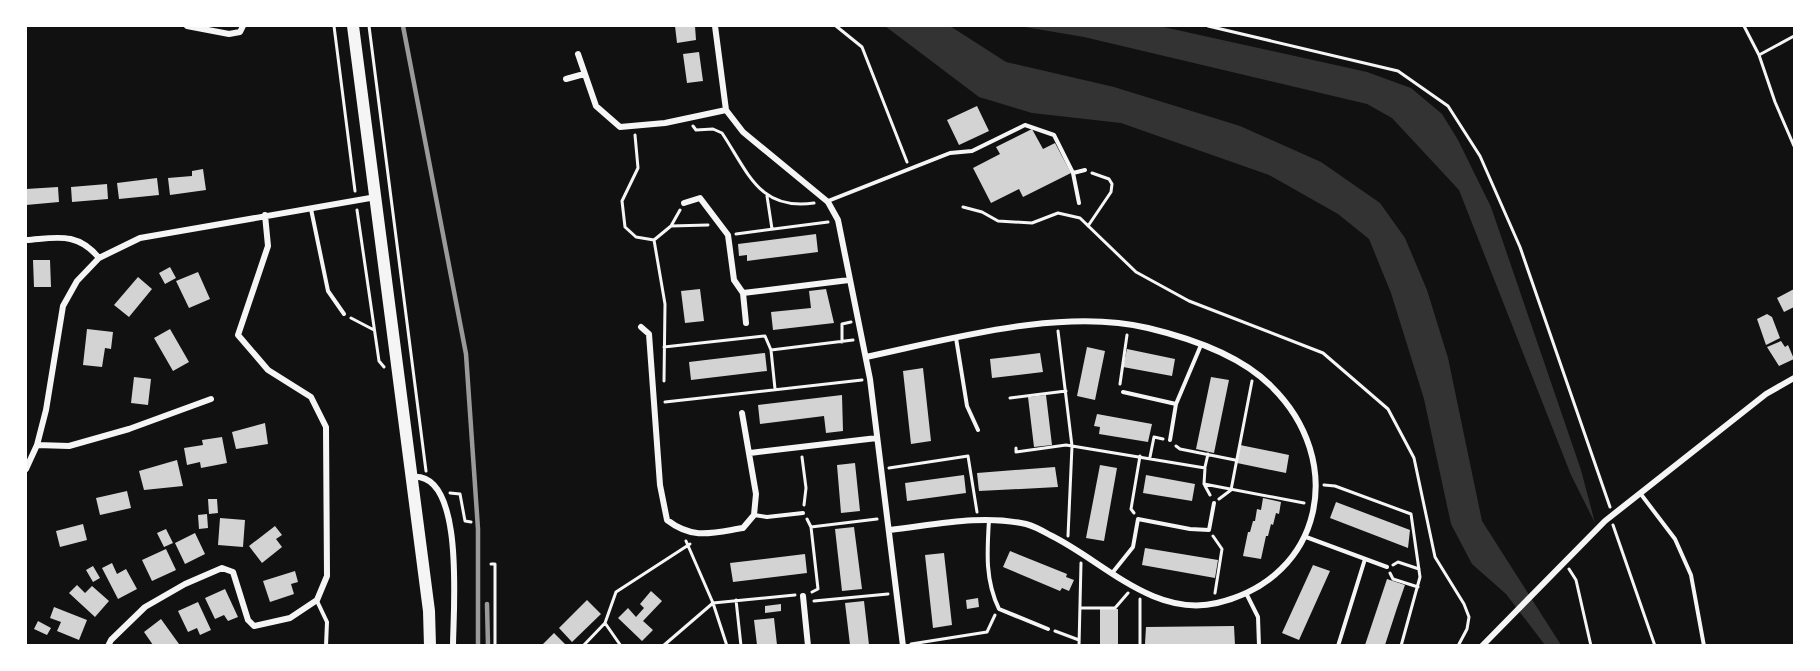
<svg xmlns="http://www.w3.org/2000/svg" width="1820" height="671" viewBox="0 0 1820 671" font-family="'Roboto Condensed',sans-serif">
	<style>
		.water { fill: #333 }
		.building { fill: #d3d3d3 }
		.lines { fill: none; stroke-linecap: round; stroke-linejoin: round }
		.path { stroke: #f5f5f5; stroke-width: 3 }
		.service { stroke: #f5f5f5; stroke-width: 4 }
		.minor { stroke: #f5f5f5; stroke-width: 6 }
		.trunk { stroke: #f5f5f5; stroke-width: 12 }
		.rail { stroke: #9a9a9a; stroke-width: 4.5 }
	</style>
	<rect width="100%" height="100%" fill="#111"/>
	<path class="water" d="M885,26H950L1006,62L1114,87L1240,126L1321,162L1380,203L1405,238L1427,290L1448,358L1482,521L1561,645H1545L1506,594L1472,564L1451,524L1424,399L1391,293L1369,239L1338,214L1269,175L1121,123L1032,113L979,97Z
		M1019,26H1159L1367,72L1411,88L1442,114L1458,140L1491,207L1581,470L1595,523L1571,475L1459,190L1392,118L1367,104L1084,37Z"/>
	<path class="building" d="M675,26H695L696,40L677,43Z
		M699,52L703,81L687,83L683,54Z
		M977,106L989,131L959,145L947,120Z
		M1032,129L1043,149L1055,143L1071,173L1023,197L1019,189L991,203L973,168L1000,154L996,147Z
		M203,169L206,190L170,195L168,178L192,176V171Z
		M157,178L159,195L119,199L117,183Z
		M107,184L108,199L72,202L71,187Z
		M58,187L59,202L26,205V189Z
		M816,234L818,252L747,261V255L739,256L738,244Z
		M33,260H50L51,287H34Z
		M170,267L176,278L165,284L159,273Z
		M198,272L210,299L189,308L176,281Z
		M138,277L152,289L129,317L114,305Z
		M700,289L704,321L685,323L681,291Z
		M826,289L834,323L773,330L771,312L811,308L809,291Z
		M1794,289V307L1784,312L1777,298Z
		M1767,314L1772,317L1780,338L1766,345L1757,319Z
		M87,329L113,332L111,349L105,348L102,367L83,365Z
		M170,329L189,362L173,371L154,338Z
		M1781,341L1785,347L1788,345L1794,359L1779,366L1767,347Z
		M1087,347L1105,351L1095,400L1077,396Z
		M1127,349L1175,359L1172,376L1123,367Z
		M765,353L767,371L691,380L689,362Z
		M1040,353L1043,372L992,378L990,359Z
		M923,368L931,441L911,444L903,371Z
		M134,377L151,379L148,405L131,403Z
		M1211,377L1229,380L1214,453L1196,449Z
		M842,395L843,431L826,433L824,416L760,424L758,405Z
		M1046,395L1052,445L1034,447L1028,397Z
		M1097,414L1152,424L1148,442L1099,434L1100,427L1094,426Z
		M265,423L268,444L236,449L232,432Z
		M222,437L227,463L201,468L200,462L187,465L184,448L203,445L202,440Z
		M1240,445L1289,455L1286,473L1237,463Z
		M177,460L183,486L144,490L139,471Z
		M855,463L860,511L841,513L837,465Z
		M1100,465L1117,468L1104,541L1086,538Z
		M1055,467L1058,487L979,491L977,473Z
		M964,475L966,493L907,501L905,483Z
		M1146,475L1195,484L1192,501L1143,493Z
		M127,491L131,508L100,515L96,498Z
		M1263,498L1281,502L1279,514L1276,513L1273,525L1271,524L1268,536H1266L1261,559L1243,556L1248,532H1250L1253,521H1255L1257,509L1261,510Z
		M208,499H217L218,513L209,514Z
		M1336,502L1410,530L1408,548L1330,518Z
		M207,514L208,528L199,529L198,515Z
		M220,518L245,520L243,547L218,545Z
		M83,524L87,540L60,547L56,531Z
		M275,526L282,535L276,539L282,547L262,563L249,546Z
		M854,527L862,589L842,591L835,529Z
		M166,529L173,543L164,547L157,533Z
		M195,533L205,554L185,564L175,543Z
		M1145,548L1218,560L1215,578L1142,565Z
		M166,549L176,570L152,581L142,560Z
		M1010,551L1067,574L1066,577L1074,580L1069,591L1062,588L1060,591L1003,567Z
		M944,553L952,625L933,628L925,555Z
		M805,554L807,573L733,582L730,563Z
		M112,563L117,574L126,569L137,589L118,599L102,568Z
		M1313,565L1330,571L1299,640L1282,633Z
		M93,566L100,578L93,582L86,570Z
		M295,571L298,582L291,584L294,594L270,602L263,581Z
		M1387,579L1405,585L1397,608L1385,645H1365Z
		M77,585L85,593L92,586L109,601L95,617L69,593Z
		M225,589L238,617L228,621L224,615L215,619L205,598Z
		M651,591L662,601L643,621L653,630L642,641L618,618L628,608L636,617L644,608L640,604Z
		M978,598L979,607L967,609L966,600Z
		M587,600L601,614L572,642L559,628Z
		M864,601L869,645H850L845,603Z
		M198,602L211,630L200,635L197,628L188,632L178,611Z
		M781,604V611L765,613V606Z
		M54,607L87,620L79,640L57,631L61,622L50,618Z
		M1100,609H1118V645H1100Z
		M774,618L777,645H757L754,620Z
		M161,619L179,644L178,645H153L144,632Z
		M38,621L51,628L47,635L34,629Z
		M1234,626L1235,645L1145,644L1146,627Z
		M554,633L566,645H542Z"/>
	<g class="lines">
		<path class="path" d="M334,26L355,191
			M369,26L426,471
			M836,26L862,47L907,162
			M1208,26L1398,71L1448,106L1480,156L1520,247L1610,507
			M1744,26L1759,55L1794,36
			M1759,55L1775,102L1794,146
			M693,126L696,130L713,129L722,133C748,172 759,211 814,203
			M635,135L638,168L622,201L625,227L636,237L654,240L665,304L664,381
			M767,196L772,229
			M963,207L982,212L998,221L1032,223L1058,213L1080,218L1136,272L1189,301L1323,353L1388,409L1414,458L1435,557L1464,604L1469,617L1467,629L1458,646
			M357,210L379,361L384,367
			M671,226L708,225
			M1088,226L1111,192L1112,184L1109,179L1092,173
			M736,234L828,222
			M654,240L671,226L680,210
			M351,318L374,330
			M1058,331L1072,446L1068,536
			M842,342V324L851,322
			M664,347L765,336L771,350L775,389
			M771,350L853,340
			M1120,384L1127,335
			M1010,398L1066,391
			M665,402L862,380
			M1176,446L1180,449L1235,460
			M1016,448V452L1066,445L1205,468L1204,484L1304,503
			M802,457L806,488L804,505
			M1150,457L1154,437L1163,439
			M1205,467L1208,454
			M889,468L968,456L977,512
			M1204,484L1210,495
			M1324,485L1335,486L1411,514L1420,577L1401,646
			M450,493L460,494L465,521L471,522
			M1219,499L1231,490L1252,381
			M1134,513L1131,509L1140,456
			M807,519L811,527L818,589L812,592
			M1613,525L1655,646
			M811,527L877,519
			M1213,536L1222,549L1215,593
			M491,564H495V646
			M1393,565L1398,562L1419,569
			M1569,569L1576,580L1591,646
			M1390,573L1393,579L1418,587
			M736,600L741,646
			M814,601L888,594
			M1080,608H1115L1128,593
			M1055,631L1079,640
			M911,644L987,632L995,615
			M583,646L605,623
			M621,646L605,623L616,592L690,544
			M663,646L713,603L686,541
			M727,646L713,603L795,595
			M1079,646L1081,563
			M1140,646V599"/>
		<path class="service" d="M1073,173L1085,170
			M828,201L950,153L972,151L1025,125L1054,135L1073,173L1079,203
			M311,209L328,291L344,314
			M956,338L967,406L978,430
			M1123,392L1176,404
			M1170,440L1176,404L1201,345
			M1640,493L1675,539L1691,575L1704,646
			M754,515L767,517L803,513
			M989,520C987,552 985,580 999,609L1048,629
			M1306,537L1387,567
			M1113,572L1133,547L1138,519L1190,529L1209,530L1214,503
			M1247,595L1258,617L1259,646
			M317,601L327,622L326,646
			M1338,646L1365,559"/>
		<path class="minor" d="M187,26L229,34L240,32L243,26
			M715,26L726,110L743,132L828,202L838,220L870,379L903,646
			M578,54L596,106L620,127L665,123L726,110
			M566,79L584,74
			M684,203L700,198L728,235L734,280L743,293L849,280
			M26,240C56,238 77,231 99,258
			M743,293L746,323
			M641,327L649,334L660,485L667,520C693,540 712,533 743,528L754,515L756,494L742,413
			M866,357C951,339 1063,307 1148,328C1190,338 1240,355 1271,386C1347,460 1324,578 1217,603C1153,618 1102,560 1050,535C1043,531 1034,526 1026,524C982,514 934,525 890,530
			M37,445L69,446L129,429L211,399
			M750,453L877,438
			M26,469L37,445L46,410L63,306L77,281L99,258L140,238L376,197
			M412,477C466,471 453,612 453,646
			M803,596L808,646
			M108,646L111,640L145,607L185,584L222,568L233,572L248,620L254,626L290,618L317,600L327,576L326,427L311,397L268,370L238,335L268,246L265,215
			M1482,646L1605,521L1766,394L1794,378"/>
		<path class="trunk" d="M353,26L429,611L430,646"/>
		<path class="rail" d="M403,26L466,354L478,529V646
			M487,604L488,646"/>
	</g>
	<rect width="1820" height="671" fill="none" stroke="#ffffff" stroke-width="54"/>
</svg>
